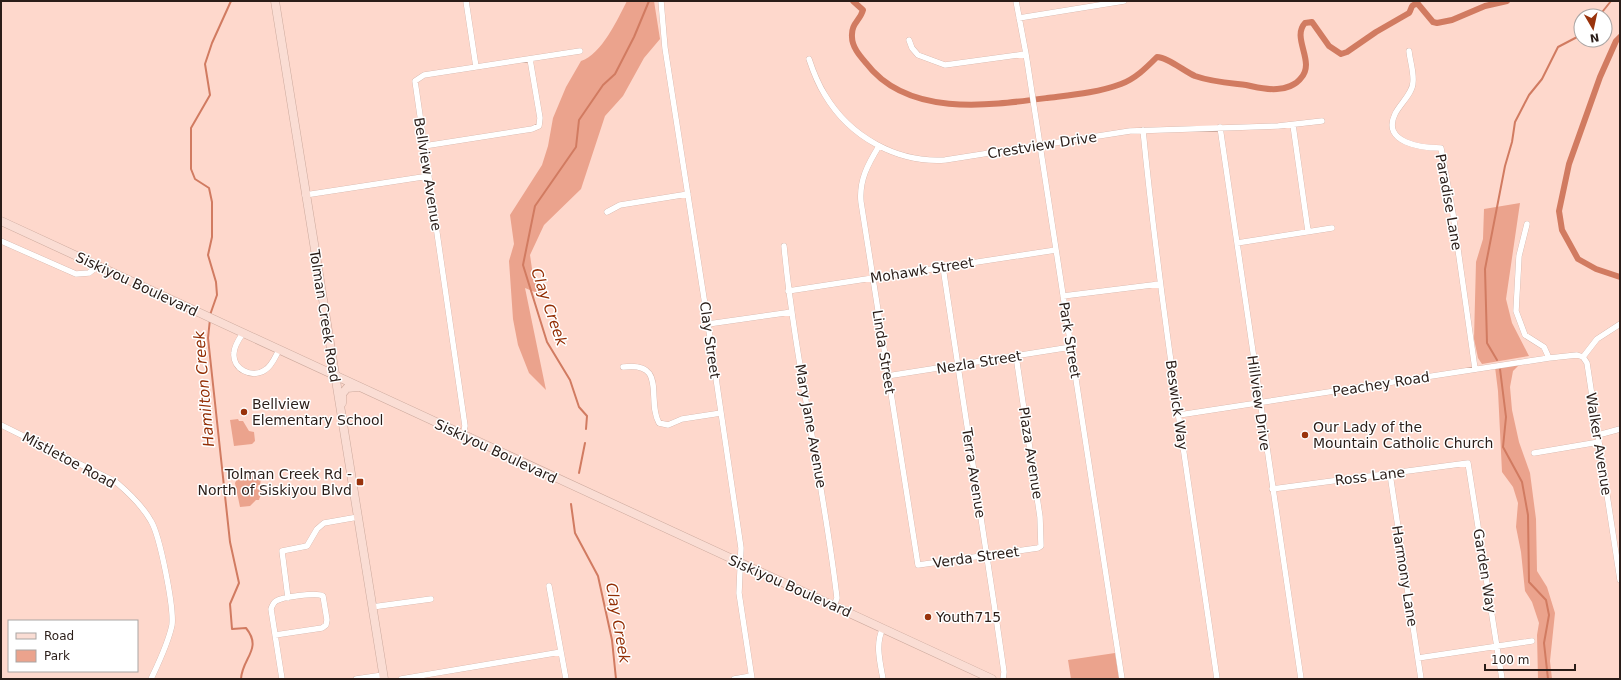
<svg xmlns="http://www.w3.org/2000/svg" width="1621" height="680" viewBox="0 0 1621 680" font-family="'DejaVu Sans',sans-serif">
	<style>
		.green { fill: #eba38d }
		.lines { fill: none; stroke-linecap: round; stroke-linejoin: round }
		.stream { stroke: #d17b61; stroke-width: 2 }
		.canal { stroke: #d17b61; stroke-width: 6 }
		.street-casing { stroke: #cca99d; stroke-width: 6 }
		.secondary-casing { stroke: #cca99d; stroke-width: 9 }
		.street { stroke: #fff; stroke-width: 5.5 }
		.secondary { stroke: #faddd4; stroke-width: 8 }
		.poi-dot { fill: #99330c; stroke: #fff; stroke-width: 1.5 }
		.labels { text-anchor: middle; dominant-baseline: central; stroke-width: 3; stroke-linejoin: round; paint-order: stroke }
		.street-label { font-size: 14px; fill: #2a1d18; stroke: #fff }
		.poi-label { font-size: 14px; fill: #2a1d18; stroke: #fff; text-anchor: start }
		.water-label { font-size: 15px; font-style: italic; fill: #932e04; stroke: #fff }
	</style>
	<rect width="100%" height="100%" fill="#fed8cc"/>
	<path class="green" d="M627,1H654L660,39L644,58L623,96L605,116L581,189L544,225L530,255L532,269L545,296L525,288L546,390L529,373L518,345L513,319L509,261L514,244L510,215L542,165L548,146L553,118L566,87L581,61C602,54 617,20 627,1Z
		M1520,203L1506,299L1512,323L1529,356L1482,364L1478,358L1474,339L1476,262L1483,239L1484,209Z
		M1519,365L1513,371L1510,387L1512,410L1519,442L1530,473L1536,519L1537,571L1547,587L1555,613L1550,661L1552,679H1538L1537,635L1539,623L1532,602L1525,591L1521,552L1516,527L1518,503L1513,487L1502,472L1498,391L1495,367Z
		M238,419L239,421H243L249,431L254,432L255,441L252,444L234,446L230,420Z
		M259,475L261,479L260,485H258L257,489L262,491L259,500H256L250,506L240,507L235,483L237,479Z
		M1115,653L1119,679H1071L1068,660Z"/>
	<g class="lines">
		<path class="stream" d="M1599,16L1611,1
			M210,315L217,295L216,282L208,255L212,237V202L209,188L195,179L191,169V128L210,95L205,64L212,43L231,1
			M210,319L208,338L230,542L239,583L230,604L232,629L246,628C263,649 242,658 241,679
			M1497,360L1487,343L1485,269L1505,166L1512,142L1515,122L1529,95L1542,79L1558,47L1581,35
			M1500,369L1506,417L1503,447L1522,482L1528,515L1529,582L1546,600L1549,615L1544,643L1548,679
			M586,429L587,416L579,407L570,380L547,342L523,265L535,206L576,147L579,120L603,85L615,74L634,37L649,1
			M579,473L585,443
			M571,504L575,533L598,576L612,640L616,679"/>
		<path class="canal" d="M853,1L863,10C860,21 851,23 852,37C852,47 860,56 866,63C907,117 987,106 1047,98C1071,95 1097,93 1121,84C1135,79 1146,68 1157,57C1167,57 1184,71 1195,76C1212,82 1229,83 1246,85C1256,87 1266,90 1277,89C1285,89 1296,85 1301,78C1316,62 1291,38 1305,23L1312,22L1329,46L1341,54L1347,52L1376,32L1409,13C1412,9 1410,4 1418,4L1433,22L1437,23L1452,20L1485,6L1507,1
			M1620,37L1616,41L1600,77L1569,164L1559,211L1562,230L1578,259L1596,269L1620,277"/>
		<g class="street-casing">
			<path id="street" d="M466,1L476,67
				M661,1L665,48L708,324L741,548L739,593L752,679
				M1016,1L1026,54L1122,679
				M1019,18L1124,1
				M909,40L912,48L918,55L945,65L1026,54
				M1409,51C1410,61 1414,72 1413,82C1413,93 1400,104 1395,114C1381,143 1422,148 1441,148L1453,214L1475,369
				M809,59C813,71 818,84 825,95C850,137 897,163 945,160L1130,131L1278,126L1322,121
				M1293,125L1308,231
				M1220,127L1301,679
				M1143,130C1161,314 1191,496 1217,679
				M424,146L532,129L539,126L540,118L530,59
				M879,146C868,164 859,180 861,202L918,565L1038,548L1041,546L1040,517L1016,356
				M305,195L429,176
				M607,212L620,205L688,194
				M1527,224L1519,256L1516,311L1525,335L1544,347L1549,358
				M1,241L76,274L89,273L98,266
				M1237,243L1332,228
				M784,246C795,361 822,475 836,590L837,598L834,606
				M943,267L996,617L1004,672L1003,679
				M788,291L1056,250
				M1063,296L1160,284
				M708,324L792,312
				M243,333C239,339 234,346 234,353C232,369 252,379 265,370C272,366 275,357 279,350
				M1583,357L1587,363L1620,580
				M1583,357L1597,339L1620,324
				M623,367C668,361 646,400 659,423L668,425L682,419L721,413
				M887,376L1071,347
				M1179,415L1549,358L1577,355L1583,357
				M1,425L116,482C129,493 142,505 151,521C160,536 174,607 172,625C168,644 159,662 151,679
				M463,435L465,426L415,81L424,75L580,51
				M1598,435L1620,429
				M1534,453L1599,442
				M1390,474L1421,679
				M1272,489L1468,463L1502,679
				M549,586L566,679
				M288,598L282,551L307,546L317,529L324,523L358,517
				M372,607L431,599
				M883,628C875,644 880,662 883,679
				M275,635L322,628L326,625L327,620L323,596C317,592 282,597 276,601C273,603 272,606 271,609L282,679
				M1418,658L1532,641
				M356,679L383,675
				M401,679L561,652
				M734,679L751,676"/>
		</g>
		<g class="secondary-casing">
			<path id="secondary" d="M275,1L384,679
				M1,221L992,679
				M342,403V394L347,388L358,387"/>
		</g>
		<use href="#street" class="street"/>
		<use href="#secondary" class="secondary"/>
	</g>
	<g class="poi-dot">
		<circle cx="244" cy="412" r="4"/>
		<circle cx="1305" cy="435" r="4"/>
		<rect x="356" y="478" width="8" height="8" rx="2"/>
		<circle cx="928" cy="617" r="4"/>
	</g>
	<g class="labels">
		<g class="street-label">
			<text transform="translate(1042 145) rotate(-9)">Crestview Drive</text>
			<text transform="translate(428 174) rotate(81)">Bellview Avenue</text>
			<text transform="translate(1449 202) rotate(80)">Paradise Lane</text>
			<text transform="translate(922 270) rotate(-9)">Mohawk Street</text>
			<text transform="translate(137 284) rotate(25)">Siskiyou Boulevard</text>
			<text transform="translate(325 316) rotate(81)">Tolman Creek Road</text>
			<text transform="translate(710 340) rotate(82)">Clay Street</text>
			<text transform="translate(1070 340) rotate(81)">Park Street</text>
			<text transform="translate(884 352) rotate(81)">Linda Street</text>
			<text transform="translate(979 362) rotate(-9)">Nezla Street</text>
			<text transform="translate(1381 384) rotate(-9)">Peachey Road</text>
			<text transform="translate(1259 403) rotate(82)">Hillview Drive</text>
			<text transform="translate(1177 405) rotate(82)">Beswick Way</text>
			<text transform="translate(811 426) rotate(80)">Mary Jane Avenue</text>
			<text transform="translate(1599 444) rotate(81)">Walker Avenue</text>
			<text transform="translate(496 451) rotate(25)">Siskiyou Boulevard</text>
			<text transform="translate(1031 453) rotate(81)">Plaza Avenue</text>
			<text transform="translate(69 460) rotate(28)">Mistletoe Road</text>
			<text transform="translate(974 473) rotate(81)">Terra Avenue</text>
			<text transform="translate(1370 476) rotate(-7)">Ross Lane</text>
			<text transform="translate(976 557) rotate(-8)">Verda Street</text>
			<text transform="translate(1485 571) rotate(81)">Garden Way</text>
			<text transform="translate(1405 576) rotate(81)">Harmony Lane</text>
			<text transform="translate(790 586) rotate(24)">Siskiyou Boulevard</text>
		</g>
		<g class="poi-label">
			<text x="252" y="404">Bellview<tspan x="252" dy="16">Elementary School</tspan></text>
			<text x="1313" y="427">Our Lady of the<tspan x="1313" dy="16">Mountain Catholic Church</tspan></text>
			<text x="352" y="474" text-anchor="end">Tolman Creek Rd -<tspan x="352" dy="16">North of Siskiyou Blvd</tspan></text>
			<text x="936" y="617">Youth715</text>
		</g>
		<g class="water-label">
			<text transform="translate(549 307) rotate(71)">Clay Creek</text>
			<text transform="translate(204 389) rotate(-95)">Hamilton Creek</text>
			<text transform="translate(618 623) rotate(80)">Clay Creek</text>
		</g>
	</g>
	<rect width="1621" height="680" fill="none" stroke="#2a1d18" stroke-width="4"/>
	<rect x="8" y="620" width="130" height="52" fill="#ffffff" stroke="#aaa5a3"/>
	<rect x="16" y="633" width="20" height="6" fill="#faddd4" stroke="#aaa5a3"/>
	<text x="44" y="640" font-size="12" fill="#2a1d18">Road</text>
	<rect x="16" y="650" width="20" height="12" fill="#eba38d" stroke="#aaa5a3"/>
	<text x="44" y="660" font-size="12" fill="#2a1d18">Park</text>
	<g transform="translate(1593 28) rotate(171)"><circle r="19" fill="#ffffff" stroke="#aaa5a3"/>
	<path d="M0-3L7 15L0 10L-7 15Z" fill="#99330c"/>
	<text y="-6" font-size="11" font-weight="bold" text-anchor="middle" fill="#2a1d18">N</text>
	</g>
	<path d="M1485 664v6h90v-6" fill="none" stroke="#2a1d18" stroke-width="2"/>
	<text x="1491" y="664" font-size="12" fill="#2a1d18" stroke="#ffffff" stroke-width="3" paint-order="stroke">100 m</text>
</svg>
